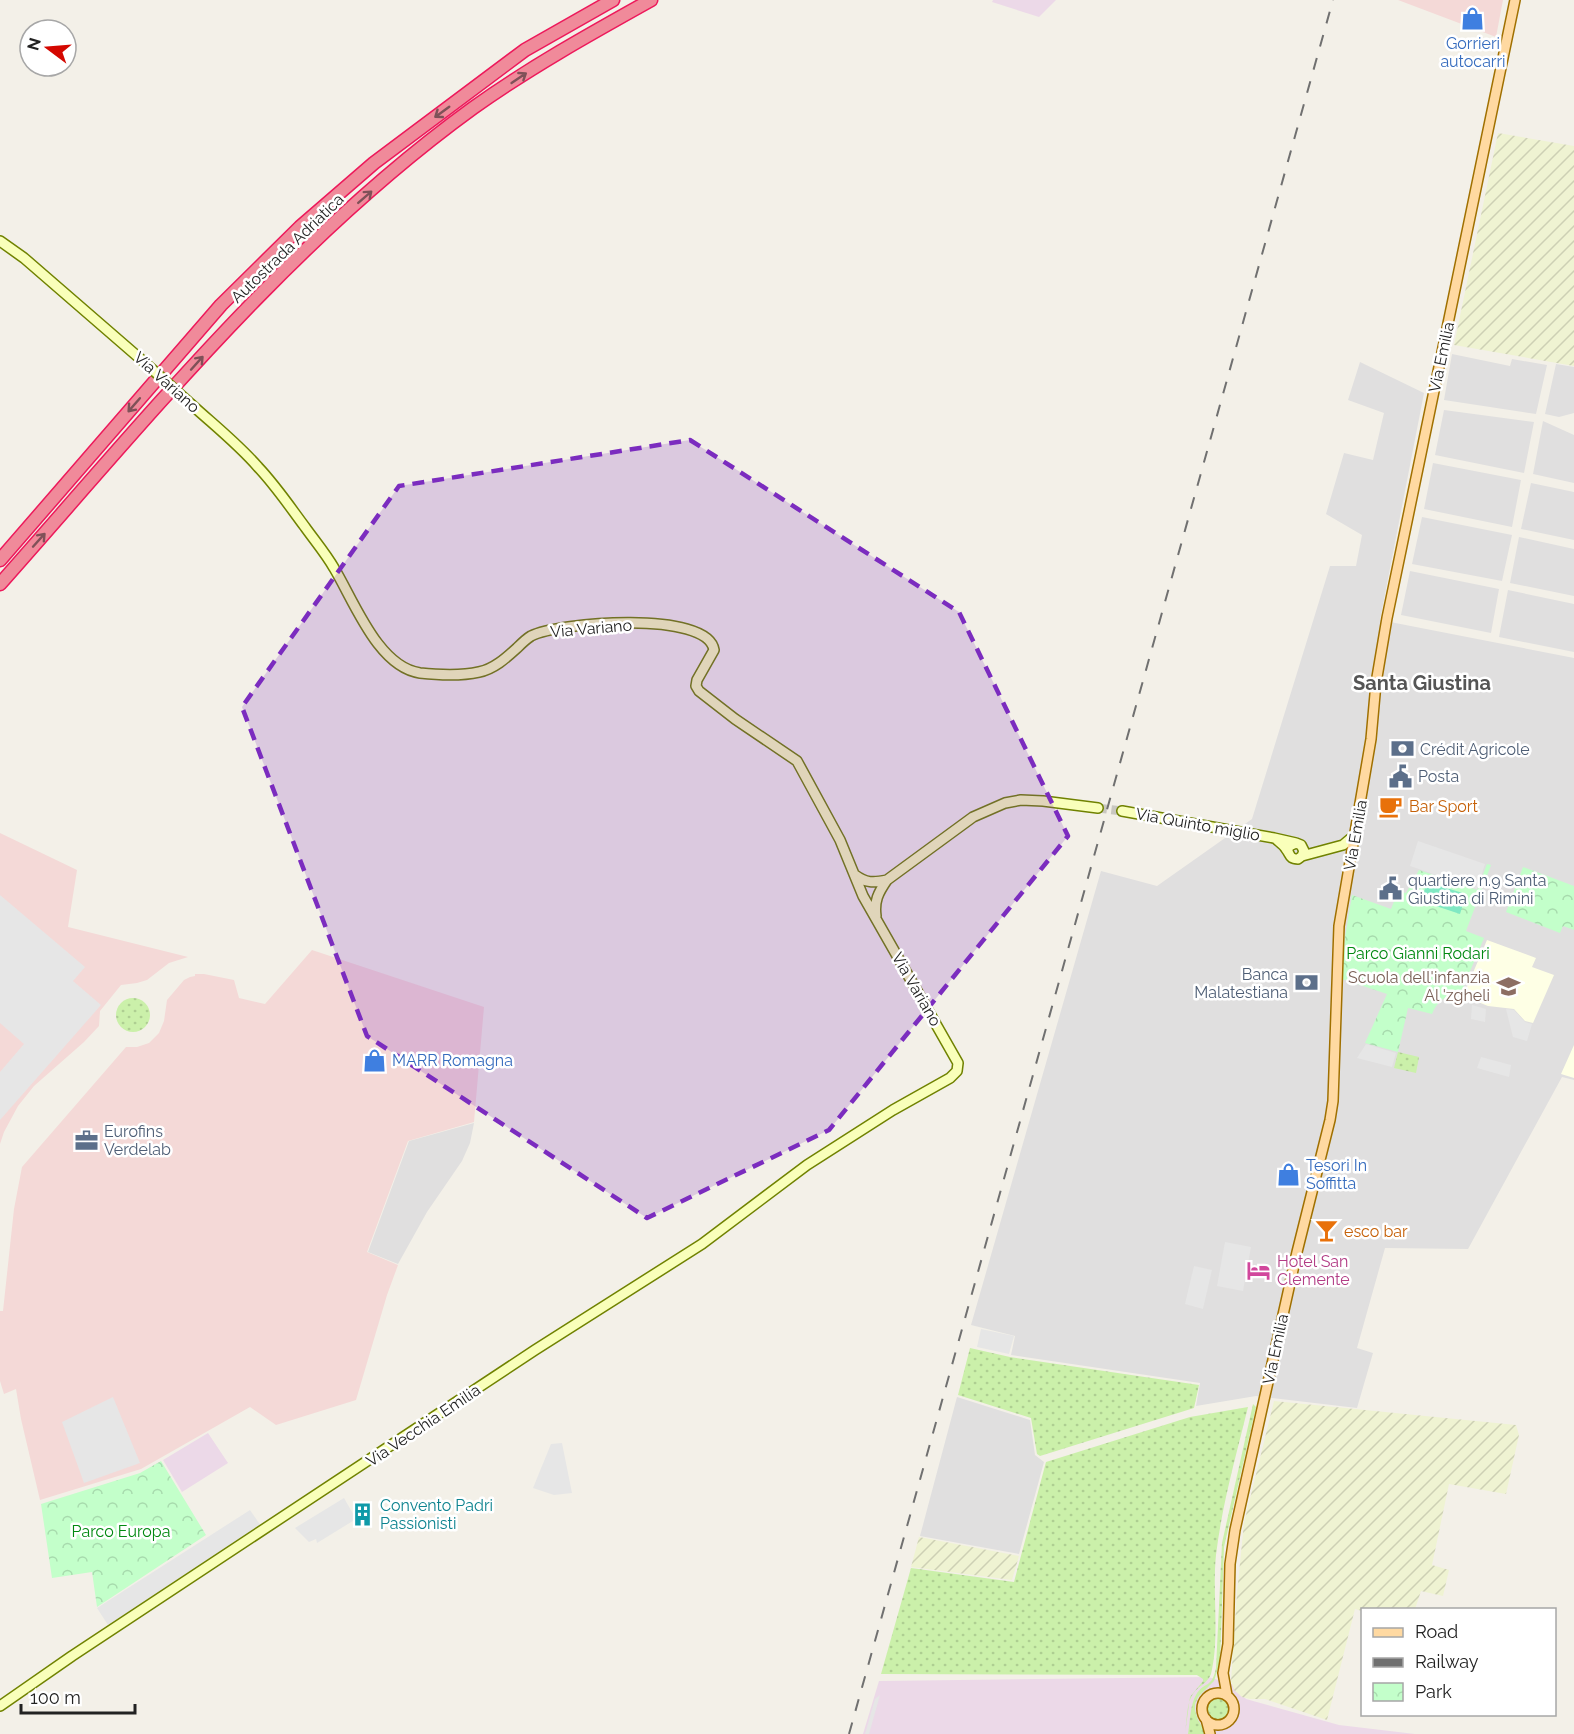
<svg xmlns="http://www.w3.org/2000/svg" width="1574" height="1734" font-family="Raleway,sans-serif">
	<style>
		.residential { fill: #e0dfdf }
		.commercial { fill: #f4d9d7 }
		.industrial { fill: #ecd9e8 }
		.education { fill: #feffe5 }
		.farmland { fill: url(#farmland-furrows) }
		.grass { fill: url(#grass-dots) }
		.park { fill: url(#park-crowns) }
		.pitch { fill: #80e8c3 }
		.parking { fill: #e6e6e6 }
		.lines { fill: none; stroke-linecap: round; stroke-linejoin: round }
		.secondary-tunnel { stroke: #c9c7c0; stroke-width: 9; stroke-dasharray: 9 4.5; stroke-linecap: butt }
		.secondary-casing { stroke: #708200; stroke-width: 12 }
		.primary-casing { stroke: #a07000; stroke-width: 12 }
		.highway-casing { stroke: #ed195b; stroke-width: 15 }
		.secondary { stroke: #f9ffba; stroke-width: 9 }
		.primary { stroke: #ffd9a1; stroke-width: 9 }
		.highway { stroke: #f08a9a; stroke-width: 12 }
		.rail { stroke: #707070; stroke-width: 2; stroke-dasharray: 12 12; stroke-linecap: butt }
		.secondary-bridge-casing { stroke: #708200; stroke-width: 12; stroke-linecap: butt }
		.secondary-bridge { stroke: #f9ffba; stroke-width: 9 }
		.oneway { stroke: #7f5158 }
		.marked { fill: #7b2cbf; fill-opacity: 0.2; stroke: #7b2cbf; stroke-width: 4.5; stroke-dasharray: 12 8; stroke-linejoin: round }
		.labels { text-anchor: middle; stroke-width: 5; stroke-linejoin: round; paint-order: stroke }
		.shop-label { font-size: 16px; fill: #366cbe; stroke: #fff; text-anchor: start }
		.street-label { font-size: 16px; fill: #222; stroke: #fff }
		.service-label { font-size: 16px; fill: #4e5e75; stroke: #fff; text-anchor: start }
		.food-label { font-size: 16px; fill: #c56008; stroke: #fff; text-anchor: start }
		.park-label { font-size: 16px; fill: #028911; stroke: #fff }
		.education-label { font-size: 16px; fill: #785e54; stroke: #fff; text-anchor: end }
		.hotel-label { font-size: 16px; fill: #b23c85; stroke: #fff; text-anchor: start }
		.culture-label { font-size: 16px; fill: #0d838f; stroke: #fff; text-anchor: start }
		.quarter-label { font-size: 20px; font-weight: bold; fill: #555; stroke: #fff }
	</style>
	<defs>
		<pattern id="farmland-furrows" width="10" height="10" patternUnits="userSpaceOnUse" patternTransform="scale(1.5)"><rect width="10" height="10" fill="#eff3d2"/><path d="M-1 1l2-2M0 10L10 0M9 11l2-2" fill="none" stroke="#cdd0b4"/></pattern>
		<pattern id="grass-dots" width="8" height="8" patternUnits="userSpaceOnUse" patternTransform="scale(1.5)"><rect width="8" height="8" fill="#cbf0aa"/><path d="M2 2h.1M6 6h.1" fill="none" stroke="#aece92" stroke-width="1.8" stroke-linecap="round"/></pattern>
		<pattern id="park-crowns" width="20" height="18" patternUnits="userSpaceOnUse" patternTransform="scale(1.5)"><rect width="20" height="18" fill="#c3ffca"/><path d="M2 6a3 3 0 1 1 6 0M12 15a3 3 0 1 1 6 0" fill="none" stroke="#a7daad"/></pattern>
	</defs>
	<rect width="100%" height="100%" fill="#f3f0e8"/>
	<path class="residential" d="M1452,354l58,12 2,-7 35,6 -11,49 -92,-14z
		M1360,362l64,31 -44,227 194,38v422l-12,-3 -94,172 -83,-1 -28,100 16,5 -16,55 -101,-12 -60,10 4,-23 -189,-28 4,-19 -44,-11 130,-454 56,15 95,-67 78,-253h26l6,-31 -36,-21 18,-61 29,7 11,-47 -36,-13z
		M1556,364l18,3v46l-15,4 -14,-3z
		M1444,410l90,12 -10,51 -89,-18z
		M1543,421l31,14v48l-41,-9z
		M1433,463l88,17 -9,47 -88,-18z
		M1531,483l43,9v48l-53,-11z
		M1422,517l90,18 -10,46 -90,-17z
		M1519,537l55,12v47l-64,-13z
		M1410,571l89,18 -8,44 -90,-18z
		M1508,590l66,14v48l-75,-15z
		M474,1123l-4,20 -8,18 -35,51 -29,52 -30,-12 41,-111z
		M957,1397l73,23 5,35 9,7 -25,92 -99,-18z"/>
	<path class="commercial" d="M1398,0h105l-7,37z
		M0,833l77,37 -9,57 120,30 -19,6 -22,17 -10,3 -16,2 -21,26 -1,15 -15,16 -50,44 -16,20 -14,26 -4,12z
		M312,950l172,57 -10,115 -66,19 -41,111 31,13 -11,30 -31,105 -80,25 -26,-18 -109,62 -101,31 -19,-81 -5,-30 -12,5 -4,-13v-70h3l11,-102 8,-42 104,-120h11l12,-4 10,-10 5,-12 3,-21 17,-20 6,-3 5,-1v-2h9l30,6 5,18 26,6z"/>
	<path class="industrial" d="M993,0h63l-17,17 -47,-15z
		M208,1433l20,30 -46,29 -19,-32z
		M1208,1677l24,7 14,15 93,26 76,9h-552l16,-53z"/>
	<path class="education" d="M1487,940l49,18 -4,9 22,8 -21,48 -8,-2 -11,-12 -26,-3 -25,-10z
		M1574,1045v33l-13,-4z"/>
	<path class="farmland" d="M1498,133l76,13v220l-120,-21z
		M1274,1401l242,24 3,10 -13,59 -57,-10 -17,81 17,5 -6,26 -22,-5 -6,18 -53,1v1l-7,-2 -28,111 -62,-21h-15l-8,-2 -8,-7 -3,-9 6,-88 7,-70z
		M919,1537l100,19 -7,24 -101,-13z"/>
	<path class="grass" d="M116 1015a17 17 0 1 1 34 0a17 17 0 1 1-34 0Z
		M1398,1052l21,5 -3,16 -22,-5z
		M970,1348l40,9 189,28 -5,23 -154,48 -3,-2 -6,-36 -73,-23z
		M1253,1404l3,3 -32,140 -4,115 -6,19 -16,16 -3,7v6l3,10 9,14h-19c2,-12 2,-29 8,-39 8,-14 16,-6 20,-27l6,-125z
		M1248,1407c-12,49 -26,98 -32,148 -4,38 4,82 -5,119 -3,9 -13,12 -18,20 -7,10 -6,28 -8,40l5,-37 13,-16v-2l-6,-4 -316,-1 30,-106 103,14 32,-120 144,-45z
		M1206 1710a12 12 0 1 1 24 0a12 12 0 1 1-24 0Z"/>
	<path class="park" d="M1487,864l4,1 -25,66 18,7 -24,57c-14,-1 -23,6 -28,19l-24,-6 -10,44 -33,-9 22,-49 -45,-15 3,-42 7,-42 39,14 7,-18 8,2 13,-23 58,20z
		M1523,867l51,19v44l-11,-4 -3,7 -54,-21z
		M161,1461l45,74 -109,72 -5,-35 -40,6 -11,-74 99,-31z"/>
	<path class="pitch" d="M1427,882l39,12 -6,20 -39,-13z"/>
	<path class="parking" d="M1418,841l67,23 -8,25 -67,-23z
		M0,895l85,72 -12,14 28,24 -101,115v-48l24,-28 -24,-21z
		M1472,1005l14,4 -1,13 -14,-3z
		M1506,1009l8,1 11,12 7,2 -5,17 -14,-4z
		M1366,1044l30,9 -4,14 -35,-9z
		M1481,1057l30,8 -2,12 -32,-9z
		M1225,1242l26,5 -8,44 -26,-5z
		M1194,1266l18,4 -9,39 -18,-5z
		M981,1329l33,7 -5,18 -32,-7z
		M113,1397l27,66 -56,20 -22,-61z
		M562,1443l10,50 -18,2 -21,-7 18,-44z
		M344,1498l12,21 -39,24 -1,-4 -7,3 -14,-14z
		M250,1510l11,16 -153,99 -11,-17z
		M880,1695l-11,39h-4l10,-35z"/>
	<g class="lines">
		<path class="secondary-tunnel" d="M1098,808l24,3"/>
		<defs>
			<path id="secondary" d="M0,241l24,17 120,104
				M1122,811l152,27 22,5
				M1276,839c3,3 8,6 10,10 5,6 3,10 12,10l4,-3 2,-5 -3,-6 -5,-2 -7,3 -1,4
				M1302,856l41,-11 13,-11
				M855,875c11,8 18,8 32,5 -9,13 -13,21 -11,36
				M887,880l86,-63 32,-14 16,-3 22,1 55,7
				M0,1706l72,-50 463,-306 167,-106 105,-79 86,-55 57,-32 7,-7 1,-8 -95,-167 -23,-56 -43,-79 -62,-42 -36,-28 -3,-5 1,-6 17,-30c-6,-40 -156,-28 -183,-14 -5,3 -10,8 -14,12 -11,10 -23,21 -38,24 -18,4 -40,3 -59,1 -42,-6 -66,-72 -86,-105 -8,-14 -19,-27 -29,-41 -15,-20 -29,-41 -47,-60 -20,-23 -44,-42 -66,-62"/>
			<path id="primary" d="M1202 1709a16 16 0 1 1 32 0a16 16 0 1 1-32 0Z
				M1227,1695l-4,-22 5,-29 2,-80 5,-34 62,-278 33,-132 3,-19 6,-175 32,-187 5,-56 11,-65 128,-618
				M1206,1719l4,15"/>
			<path id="highway" d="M0,560l221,-255 79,-78 74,-64 151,-113 88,-50
				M0,584c148,-167 291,-344 473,-476 56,-40 117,-74 178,-108"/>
		</defs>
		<use href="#secondary" class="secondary-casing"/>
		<use href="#primary" class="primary-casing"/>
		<use href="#highway" class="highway-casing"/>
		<use href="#secondary" class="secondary"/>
		<use href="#primary" class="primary"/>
		<use href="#highway" class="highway"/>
		<path class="rail" d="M849,1734l484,-1734"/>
		<defs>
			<path id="secondary-bridge" d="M144,362l48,43"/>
		</defs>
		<use href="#secondary-bridge" class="secondary-bridge-casing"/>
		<use href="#secondary-bridge" class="secondary-bridge"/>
	</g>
	<defs><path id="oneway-shaft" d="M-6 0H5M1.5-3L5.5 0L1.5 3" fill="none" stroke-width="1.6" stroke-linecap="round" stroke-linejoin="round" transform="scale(1.5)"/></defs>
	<g class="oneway">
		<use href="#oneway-shaft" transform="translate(519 78) rotate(-34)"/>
		<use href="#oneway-shaft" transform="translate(442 112) rotate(144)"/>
		<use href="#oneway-shaft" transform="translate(365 197) rotate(-41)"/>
		<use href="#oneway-shaft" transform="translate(197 363) rotate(-48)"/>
		<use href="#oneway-shaft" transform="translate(134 405) rotate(131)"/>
		<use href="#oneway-shaft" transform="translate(39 540) rotate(-48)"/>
	</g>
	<path class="marked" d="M690,440l269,172 109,224 -239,294 -182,88 -280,-182 -125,-329 157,-221z"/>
	<defs>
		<symbol id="shop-bare" viewBox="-9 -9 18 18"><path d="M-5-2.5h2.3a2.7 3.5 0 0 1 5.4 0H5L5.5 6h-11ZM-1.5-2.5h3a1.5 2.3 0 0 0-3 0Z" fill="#3f7fe0" stroke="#fff" stroke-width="2.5" paint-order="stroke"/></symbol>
		<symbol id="bank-bare" viewBox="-9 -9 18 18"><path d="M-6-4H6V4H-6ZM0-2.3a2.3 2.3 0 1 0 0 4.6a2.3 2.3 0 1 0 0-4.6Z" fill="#5c6f8a" stroke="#fff" stroke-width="2.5" paint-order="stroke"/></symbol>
		<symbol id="civic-bare" viewBox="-9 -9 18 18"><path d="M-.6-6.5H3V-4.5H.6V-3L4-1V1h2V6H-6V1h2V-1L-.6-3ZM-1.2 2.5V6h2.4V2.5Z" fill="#5c6f8a" stroke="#fff" stroke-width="2.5" paint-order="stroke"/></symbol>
		<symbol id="cafe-bare" viewBox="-9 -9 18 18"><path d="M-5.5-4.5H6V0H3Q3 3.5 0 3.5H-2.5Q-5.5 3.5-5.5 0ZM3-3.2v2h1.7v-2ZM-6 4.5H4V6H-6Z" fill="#e8710a" stroke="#fff" stroke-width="2.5" paint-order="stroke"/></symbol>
		<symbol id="school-bare" viewBox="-9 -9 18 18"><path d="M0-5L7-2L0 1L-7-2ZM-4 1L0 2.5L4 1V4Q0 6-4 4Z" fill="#8d6e63" stroke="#fff" stroke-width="2.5" paint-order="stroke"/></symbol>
		<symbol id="office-bare" viewBox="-9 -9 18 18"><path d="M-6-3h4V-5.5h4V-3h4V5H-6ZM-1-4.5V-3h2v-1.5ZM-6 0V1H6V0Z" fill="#5c6f8a" stroke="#fff" stroke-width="2.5" paint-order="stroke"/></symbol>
		<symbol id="bar-bare" viewBox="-9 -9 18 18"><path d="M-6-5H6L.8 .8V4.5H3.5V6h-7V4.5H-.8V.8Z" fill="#e8710a" stroke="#fff" stroke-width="2.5" paint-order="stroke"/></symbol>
		<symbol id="hotel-bare" viewBox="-9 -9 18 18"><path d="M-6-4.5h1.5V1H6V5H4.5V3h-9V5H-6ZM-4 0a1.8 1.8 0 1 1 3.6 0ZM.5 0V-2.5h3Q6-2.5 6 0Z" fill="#d1479c" stroke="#fff" stroke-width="2.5" paint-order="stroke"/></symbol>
		<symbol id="building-bare" viewBox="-9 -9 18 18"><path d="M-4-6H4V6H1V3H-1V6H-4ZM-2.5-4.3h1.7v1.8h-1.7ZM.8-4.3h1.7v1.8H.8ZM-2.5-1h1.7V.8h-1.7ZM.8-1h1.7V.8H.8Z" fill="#0f9aa8" stroke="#fff" stroke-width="2.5" paint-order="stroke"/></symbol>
	</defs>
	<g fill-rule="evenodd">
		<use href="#shop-bare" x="1456" y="2" width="33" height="33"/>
		<use href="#bank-bare" x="1386" y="732" width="33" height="33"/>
		<use href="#civic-bare" x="1384" y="760" width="33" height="33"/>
		<use href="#cafe-bare" x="1374" y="790" width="33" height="33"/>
		<use href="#civic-bare" x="1374" y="872" width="33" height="33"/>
		<use href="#bank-bare" x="1290" y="966" width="33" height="33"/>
		<use href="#school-bare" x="1492" y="970" width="33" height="33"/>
		<use href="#shop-bare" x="358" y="1044" width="33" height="33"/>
		<use href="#office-bare" x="70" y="1124" width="33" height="33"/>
		<use href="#shop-bare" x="1272" y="1158" width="33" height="33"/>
		<use href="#bar-bare" x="1310" y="1214" width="33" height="33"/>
		<use href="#hotel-bare" x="1242" y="1254" width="33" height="33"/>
		<use href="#building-bare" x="346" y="1498" width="33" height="33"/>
	</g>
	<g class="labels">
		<g class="shop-label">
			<text x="1473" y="49" text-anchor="middle">Gorrieri<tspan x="1473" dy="18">autocarri</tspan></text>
			<text x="392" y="1066">MARR Romagna</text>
			<text x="1306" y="1171">Tesori In<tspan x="1306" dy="18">Soffitta</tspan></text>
		</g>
		<g class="street-label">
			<text transform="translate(287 248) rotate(-44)" y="6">Autostrada Adriatica</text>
			<text transform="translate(1441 357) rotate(-78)" y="6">Via Emilia</text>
			<text transform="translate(167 382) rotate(42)" y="6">Via Variano</text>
			<text transform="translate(591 628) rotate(-5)" y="6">Via Variano</text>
			<text transform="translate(1198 824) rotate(10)" y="6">Via Quinto miglio</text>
			<text transform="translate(1355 835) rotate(-80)" y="6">Via Emilia</text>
			<text transform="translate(917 989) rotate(60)" y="6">Via Variano</text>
			<text transform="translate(1275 1349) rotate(-78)" y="6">Via Emilia</text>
			<text transform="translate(423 1425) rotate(-34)" y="6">Via Vecchia Emilia</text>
		</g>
		<g class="service-label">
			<text x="1420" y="755">Crédit Agricole</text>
			<text x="1418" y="782">Posta</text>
			<text x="1408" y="886">quartiere n.9 Santa<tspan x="1408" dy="18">Giustina di Rimini</tspan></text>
			<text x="1288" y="980" text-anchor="end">Banca<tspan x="1288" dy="18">Malatestiana</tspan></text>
			<text x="104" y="1137">Eurofins<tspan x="104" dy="18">Verdelab</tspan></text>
		</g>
		<g class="food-label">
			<text x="1409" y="812">Bar Sport</text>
			<text x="1344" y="1237">esco bar</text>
		</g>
		<g class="park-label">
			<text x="1418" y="959">Parco Gianni Rodari</text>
			<text x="121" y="1537">Parco Europa</text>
		</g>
		<g class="education-label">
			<text x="1490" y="983">Scuola dell'infanzia<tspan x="1490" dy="18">Al 'zgheli</tspan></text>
		</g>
		<g class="hotel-label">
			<text x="1277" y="1267">Hotel San<tspan x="1277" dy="18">Clemente</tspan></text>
		</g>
		<g class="culture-label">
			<text x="380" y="1511">Convento Padri<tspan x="380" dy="18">Passionisti</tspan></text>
		</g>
		<g class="quarter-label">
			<text x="1422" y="690">Santa Giustina</text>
		</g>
	</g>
	<rect x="1361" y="1608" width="195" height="108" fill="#ffffff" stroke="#a7a7a7" stroke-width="1.5"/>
	<rect x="1373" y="1628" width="30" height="9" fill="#ffd9a1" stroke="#a7a7a7" stroke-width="1.5"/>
	<text x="1415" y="1638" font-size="18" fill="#222222">Road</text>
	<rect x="1373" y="1658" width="30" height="9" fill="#707070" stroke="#a7a7a7" stroke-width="1.5"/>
	<text x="1415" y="1668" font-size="18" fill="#222222">Railway</text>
	<rect x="1373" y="1683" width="30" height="18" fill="url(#park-crowns)" stroke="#a7a7a7" stroke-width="1.5"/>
	<text x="1415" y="1698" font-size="18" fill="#222222">Park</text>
	<g transform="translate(48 48) rotate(286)"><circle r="28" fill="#ffffff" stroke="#a7a7a7" stroke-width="1.5"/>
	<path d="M0-4.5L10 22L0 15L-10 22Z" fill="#d40700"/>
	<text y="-9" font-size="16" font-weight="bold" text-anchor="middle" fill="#222222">N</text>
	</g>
	<path d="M21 1704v9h114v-9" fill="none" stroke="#222222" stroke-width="3"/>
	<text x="30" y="1704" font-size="18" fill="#222222" stroke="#ffffff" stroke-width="4.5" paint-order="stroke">100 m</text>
</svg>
